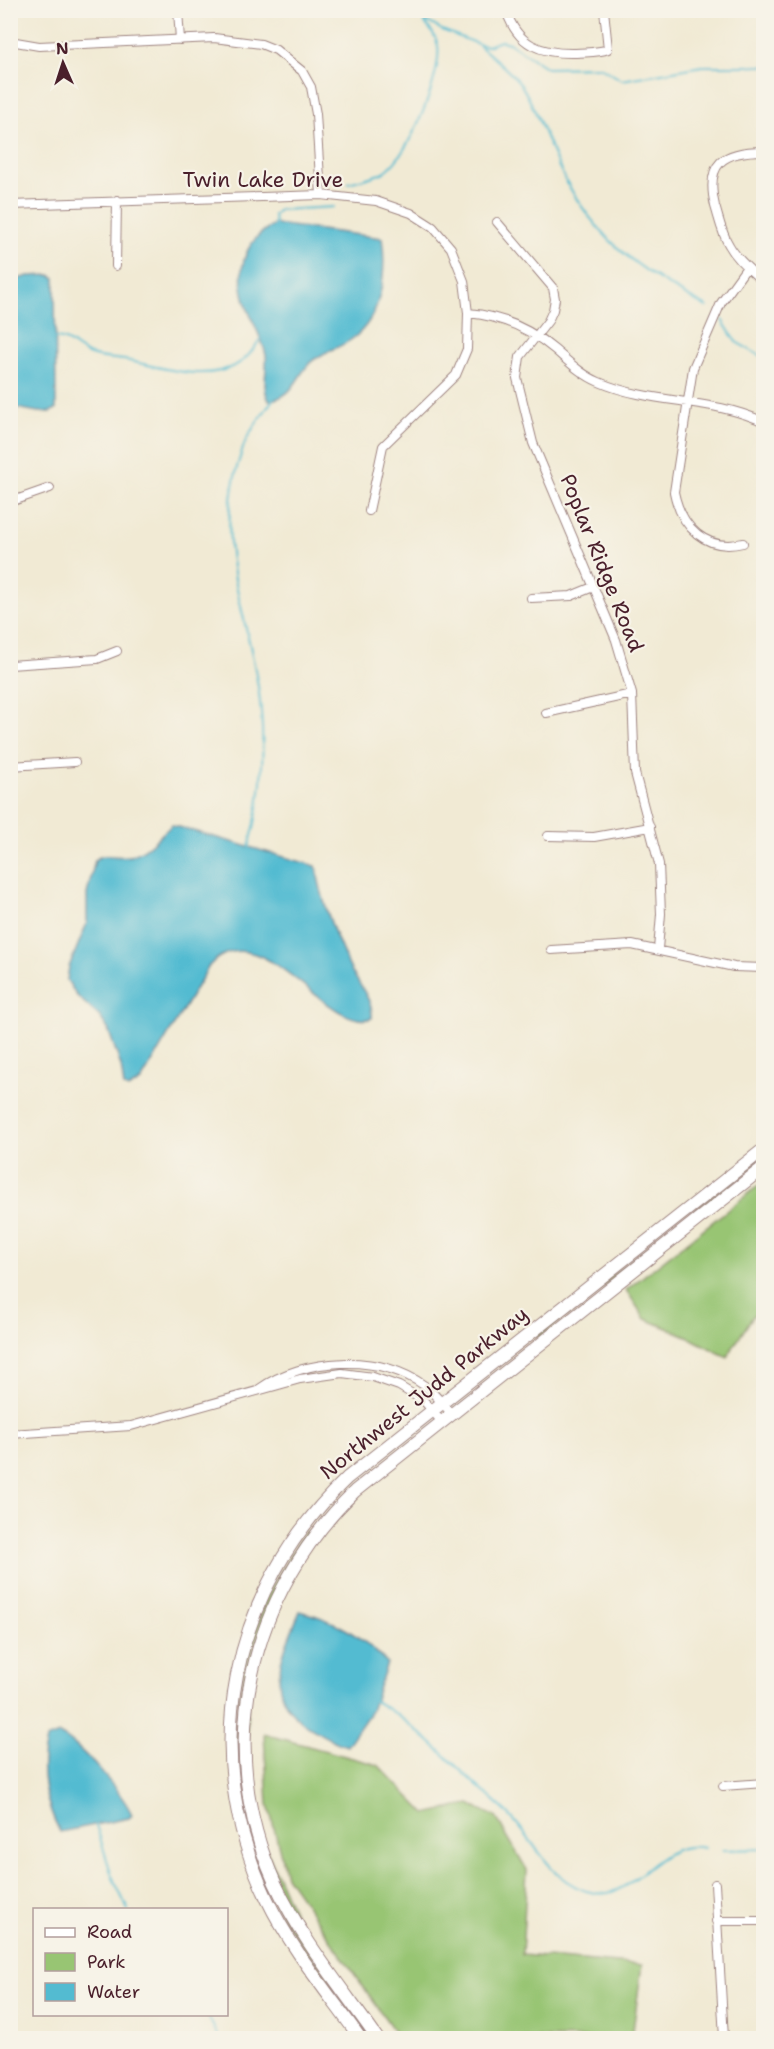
<svg xmlns="http://www.w3.org/2000/svg" width="774" height="2049" font-family="'Shantell Sans',sans-serif">
	<style>
		.green { fill: #98c573; stroke: #71724f; stroke-width: 1.5 }
		.water { fill: #53bbd1; stroke: #4e6d7e; stroke-width: 1.5 }
		.lines { fill: none; stroke-linecap: round; stroke-linejoin: round }
		.stream { stroke: #53bbd1; stroke-width: 2 }
		.minor-casing { stroke: #9e8480; stroke-width: 10 }
		.trunk-casing { stroke: #9e8480; stroke-width: 14 }
		.minor { stroke: #fff; stroke-width: 8 }
		.trunk { stroke: #fff; stroke-width: 12 }
		.labels { text-anchor: middle; stroke-width: 4.5; stroke-linejoin: round; paint-order: stroke }
		.street-label { font-size: 21px; fill: #4a1f2b; stroke: #f7f3e8 }
	</style>
	<rect width="100%" height="100%" fill="#f7f3e8"/>
	<filter id="ink" filterUnits="userSpaceOnUse"><feTurbulence type="fractalNoise" baseFrequency=".0167" numOctaves="2"/><feDisplacementMap in="SourceGraphic" scale="12" xChannelSelector="R" yChannelSelector="G"/><feConvolveMatrix kernelMatrix="1 2 1 2 8 2 1 2 1" color-interpolation-filters="sRGB"/></filter>
	<filter id="wash" filterUnits="userSpaceOnUse"><feTurbulence type="fractalNoise" baseFrequency=".008" numOctaves="4" result="noise"/><feDisplacementMap in="SourceGraphic" scale="24" xChannelSelector="R" yChannelSelector="G"/><feGaussianBlur stdDeviation="1.35" result="paint"/><feColorMatrix in="noise" values="0 0 0 0 0 0 0 0 0 0 0 0 0 0 0 0 0 1.4 0 .05"/><feComposite in="paint" operator="in"/></filter>
	<g filter="url(#wash)">
		<rect width="100%" height="100%" fill="#f1ead4"/>
		<path class="green" d="M763,1155v6l-225,177 -2,-2z
			M763,1182v124l-10,10 -26,41 -45,-23 -37,-15 -19,-29z
			M305,1531l3,2 -37,67 -23,68 -2,135 62,143 64,92h-7l-81,-118 -26,-54 -20,-72 -4,-47 9,-82 24,-70z
			M264,1734l114,31 48,49 44,-10 26,13 31,53 -5,85 120,10 -10,73h-233l-113,-162 -18,-72z"/>
		<path class="water" d="M275,224l107,14c5,34 0,80 -30,101 -12,9 -30,13 -41,23 -15,14 -17,36 -42,38 -8,-13 -1,-30 -3,-45 -4,-17 -13,-32 -19,-48 -12,-33 -5,-66 28,-83z
			M28,276l22,-1 5,3 1,131 -6,3h-12l-27,-5v-126z
			M172,825l144,41c6,35 18,69 34,102 8,16 23,31 22,50 -44,17 -112,-109 -163,-52l-68,115 -13,8 -4,-2 -3,-21 -13,-37 -8,-12 -23,-21 -10,-16 2,-13 18,-44v-29l8,-34c9,-9 25,0 38,-5 15,-5 27,-20 39,-30z
			M300,1611c36,9 62,25 87,52l-16,48 -24,35c-14,-4 -25,-11 -38,-19 -49,-32 -27,-72 -9,-116z
			M59,1734c20,9 65,61 73,81l-3,3 -69,14c-15,-30 -22,-59 -14,-93z"/>
		<g class="lines">
			<path class="stream" d="M407,10l35,20 36,14 9,2 14,-5 8,2 38,25 53,-1 22,13 80,-14h62
				M480,46c14,13 33,26 43,42 19,32 28,68 47,100 35,60 78,87 137,119
				M348,183c11,-3 26,-6 36,-11 25,-15 58,-97 54,-126 -2,-10 -7,-16 -14,-24
				M275,225l-1,-10 5,-5 55,-3
				M722,320l14,22 28,16
				M55,338c14,0 21,11 33,16 11,5 23,4 36,6 34,6 79,23 112,5 12,-6 18,-17 25,-27
				M249,847c16,-54 17,-118 7,-173 -16,-84 -44,-142 -12,-229 6,-16 20,-31 29,-46
				M373,1700c38,21 67,51 99,81 12,12 26,22 37,34 28,28 43,71 86,78 40,7 62,-56 109,-45
				M96,1825l16,51 16,34
				M723,1850l41,-1
				M207,2014l12,24"/>
		</g>
	</g>
	<g filter="url(#ink)">
		<g class="lines">
			<defs>
				<path id="minor" d="M178,10l2,30
					M506,10c11,36 36,44 70,43 11,-1 22,0 32,-4l-4,-39
					M10,41l29,5 175,-8 47,6 15,6 26,21 9,16 5,27 5,81
					M764,151c-41,0 -59,12 -49,55 4,13 7,28 14,39 8,15 23,26 35,38
					M10,205l311,-10 55,6 35,12 22,14 18,21 13,33 4,32 -1,36 -11,26 -73,71 -14,65
					M497,222l56,66 2,11 -2,11 -5,11 -28,36 -3,21 16,65 83,197 16,54 3,79 24,91 2,50 -3,35
					M116,266l1,-66
					M468,313c34,3 61,15 87,37 14,12 27,25 44,32 53,23 111,15 165,40
					M10,502l40,-14
					M743,543c-37,9 -62,-16 -69,-51l19,-124 28,-65 26,-36
					M531,598l40,-2 22,-9
					M10,665l87,-6 20,-8
					M546,713l86,-19
					M10,766l65,-4
					M548,836l46,1 56,-10
					M551,950l81,-5 102,22 30,1
					M259,1389c46,-32 120,-36 166,-3 10,8 18,18 26,27
					M10,1434l121,-8 169,-47 42,-6 31,4 26,9 25,15 17,20
					M723,1786l41,-3
					M715,1884l9,154
					M716,1921h48"/>
				<path id="trunk" d="M360,2038c-32,-45 -69,-89 -93,-139 -70,-147 -37,-309 80,-421l417,-329
					M377,2038c-35,-50 -76,-99 -102,-155 -62,-137 -26,-289 80,-392l409,-324"/>
			</defs>
			<use href="#minor" class="minor-casing"/>
			<use href="#trunk" class="trunk-casing"/>
			<use href="#minor" class="minor"/>
			<use href="#trunk" class="trunk"/>
		</g>
	</g>
	<g class="labels">
		<g class="street-label">
			<text x="263" y="187">Twin Lake Drive</text>
			<text transform="translate(602 563) rotate(68)" y="7">Poplar Ridge Road</text>
			<text transform="translate(424 1393) rotate(-39)" y="7">Northwest Judd Parkway</text>
		</g>
	</g>
	<rect width="774" height="2049" fill="none" stroke="#f7f3e8" stroke-width="36"/>
	<rect x="33" y="1908" width="195" height="108" fill="#f7f3e8" stroke="#b29e9c" stroke-width="1.5"/>
	<rect x="45" y="1928" width="30" height="9" fill="#ffffff" stroke="#b29e9c" stroke-width="1.5"/>
	<text x="87" y="1938" font-size="18" fill="#4a1f2b">Road</text>
	<rect x="45" y="1953" width="30" height="18" fill="#98c573" stroke="#b29e9c" stroke-width="1.5"/>
	<text x="87" y="1968" font-size="18" fill="#4a1f2b">Park</text>
	<rect x="45" y="1983" width="30" height="18" fill="#53bbd1" stroke="#b29e9c" stroke-width="1.5"/>
	<text x="87" y="1998" font-size="18" fill="#4a1f2b">Water</text>
	<g transform="translate(63 63) rotate(357)" stroke="#f7f3e8" stroke-width="4.5" paint-order="stroke">
	<path d="M0-4.5L10 22L0 15L-10 22Z" fill="#4a1f2b"/>
	<text y="-9" font-size="16" font-weight="bold" text-anchor="middle" fill="#4a1f2b">N</text>
	</g>
</svg>
